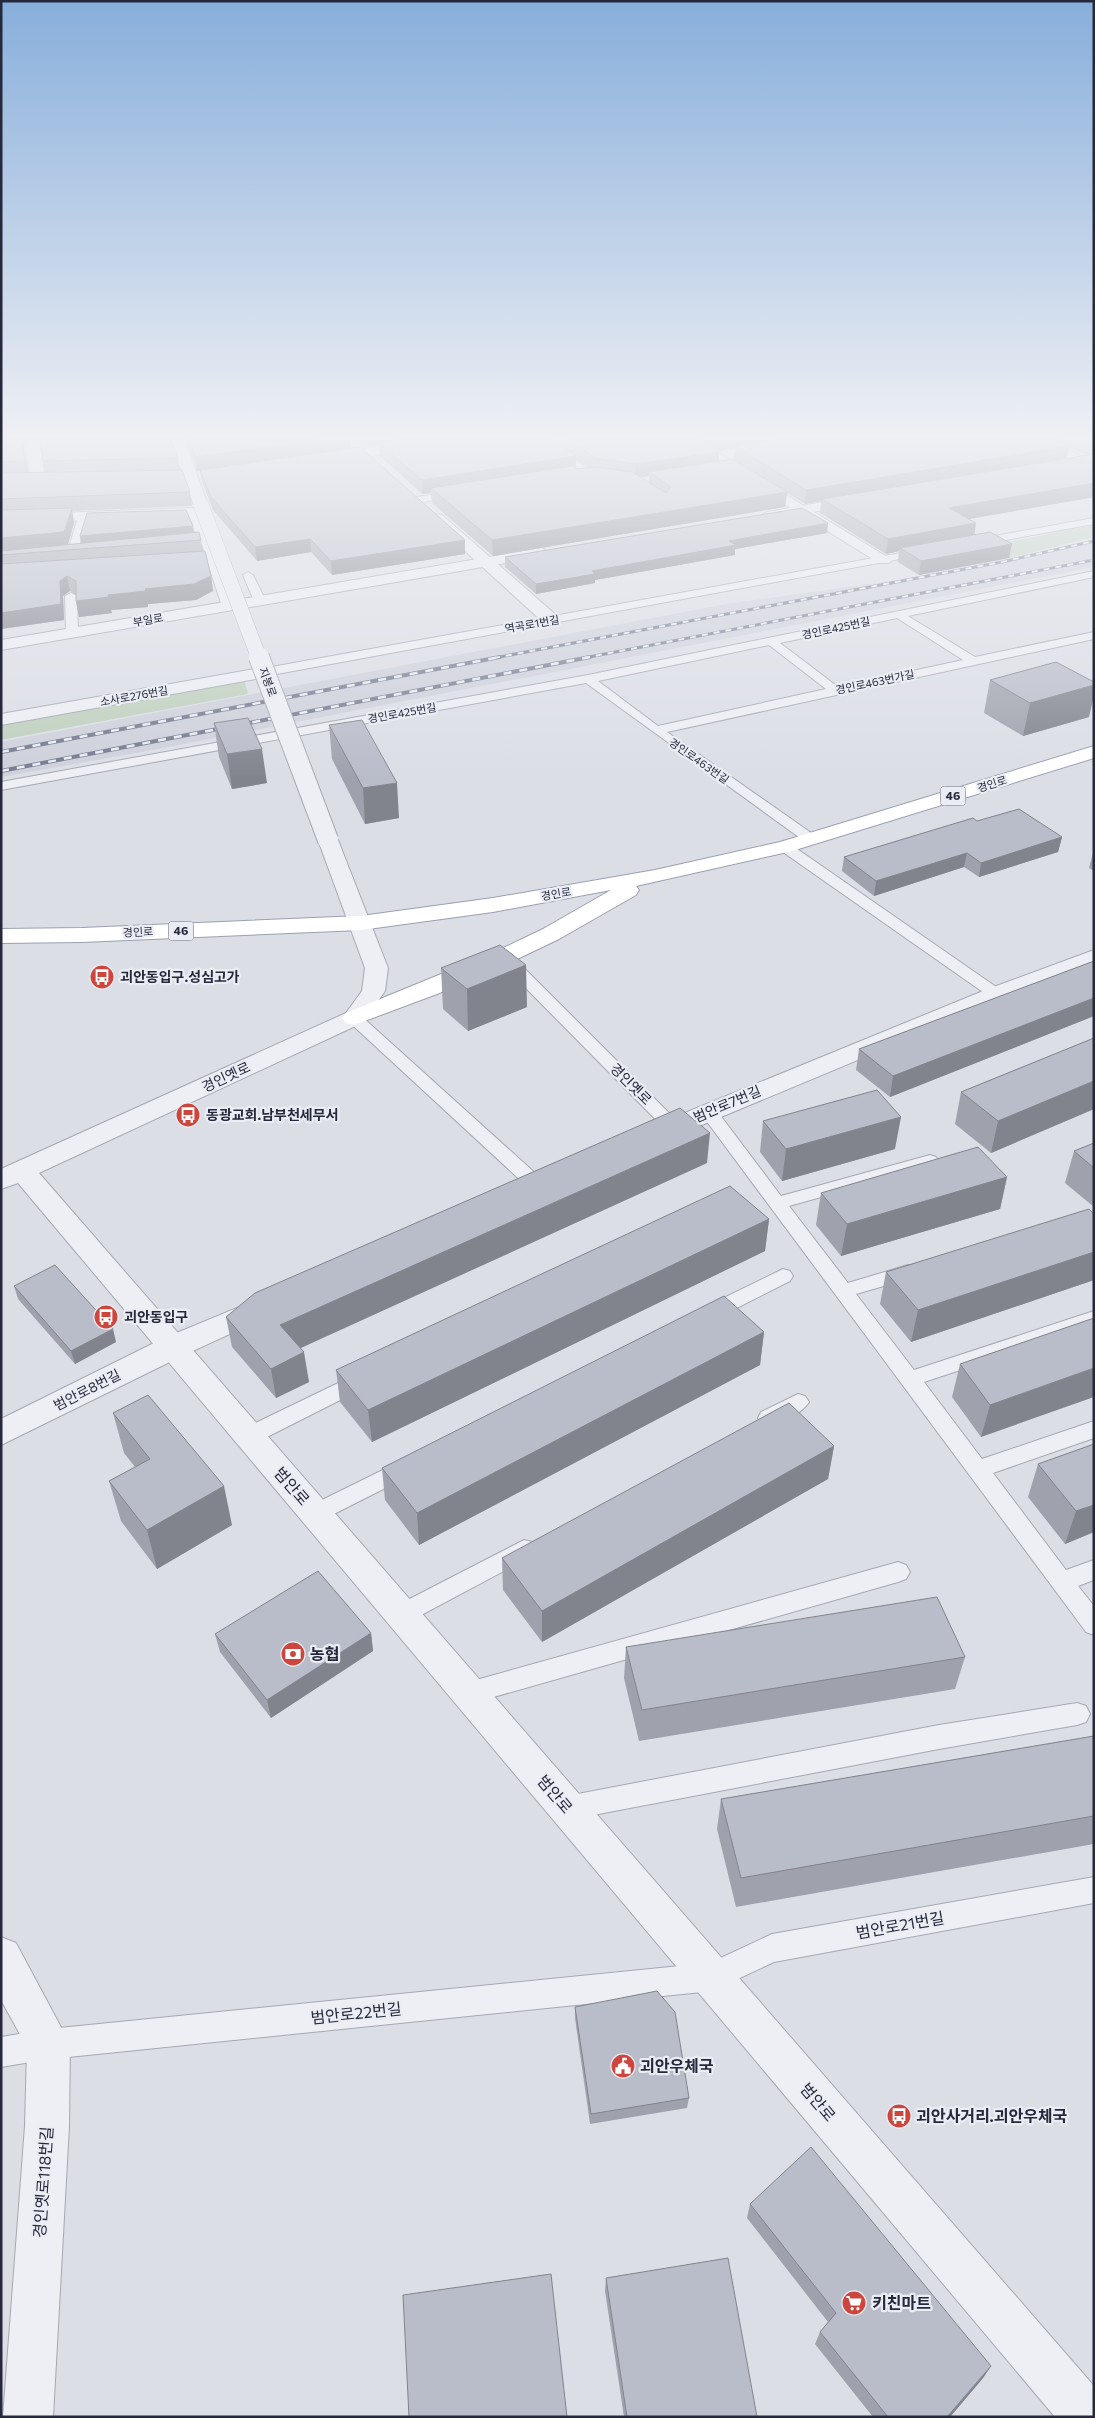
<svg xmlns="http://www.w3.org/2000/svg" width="1095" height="2418" font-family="Commissioner,'Noto Sans KR',sans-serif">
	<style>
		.built { fill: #ced0db }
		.green { fill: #bed0bd }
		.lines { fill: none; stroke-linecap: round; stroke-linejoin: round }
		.service-casing { stroke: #a5a8b3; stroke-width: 2 }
		.minor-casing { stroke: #a5a8b3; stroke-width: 2 }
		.tertiary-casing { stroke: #a5a8b3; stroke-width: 2 }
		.primary-casing { stroke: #9b9fb2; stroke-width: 2 }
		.service { fill: #eeeff4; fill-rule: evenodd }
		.minor { fill: #eeeff4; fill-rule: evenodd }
		.tertiary { fill: #eeeff4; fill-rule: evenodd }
		.primary { fill: #fff; fill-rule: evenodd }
		.rail-far1-casing { stroke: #757a8f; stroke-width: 3 }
		.rail-casing { stroke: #757a8f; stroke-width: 4 }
		.rail-far1 { stroke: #ebedf4; stroke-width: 2; stroke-dasharray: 6; stroke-linecap: butt }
		.rail { stroke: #ebedf4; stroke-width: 2.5; stroke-dasharray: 8; stroke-linecap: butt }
		.tertiary-bridge-far1-casing { stroke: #a5a8b3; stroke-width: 16; stroke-linecap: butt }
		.tertiary-bridge-casing { stroke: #a5a8b3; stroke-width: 22; stroke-linecap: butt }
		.tertiary-bridge-far1 { stroke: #eeeff4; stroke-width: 15 }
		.tertiary-bridge { stroke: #eeeff4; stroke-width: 20 }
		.wall { fill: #9fa2ad; fill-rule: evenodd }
		.shaded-wall { fill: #82848d }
		.building { fill: #b9bcc9; stroke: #82848d }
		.labels { text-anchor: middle; stroke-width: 4.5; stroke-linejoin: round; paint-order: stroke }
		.far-street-label { font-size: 11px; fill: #26293c; stroke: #ebedf4 }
		.shield { fill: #ebedf4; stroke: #616473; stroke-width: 1 }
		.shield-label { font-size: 12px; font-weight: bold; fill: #26293c }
		.poi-label { font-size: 14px; font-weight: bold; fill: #26293c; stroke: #ebedf4; text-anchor: start }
		.street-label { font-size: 14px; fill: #26293c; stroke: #ebedf4 }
		.near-street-label { font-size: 16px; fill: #26293c; stroke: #ebedf4 }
		.near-poi-label { font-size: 16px; font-weight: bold; fill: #26293c; stroke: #ebedf4; text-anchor: start }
	</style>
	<rect width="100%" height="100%" fill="#dcdee6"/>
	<path class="built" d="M1094,539v28l-936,182 -157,28v-35l725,-138 185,-26 127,-25z"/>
	<path class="green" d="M1094,525v12l-85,21 -21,-12z
		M243,676l5,18 -247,46v-20z"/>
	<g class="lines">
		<defs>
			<path id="service" d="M537,440h10l47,33 -8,2z
				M457,491l5,3 -2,2 -43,7 -5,-3 5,-3z
				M83,514l5,3 -11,37 -5,3 -4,-1 -1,-2 11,-37z
				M1094,518v6l-117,21 -5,-3 5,-3z
				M206,538c9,3 23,55 28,68l-2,2 -4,1 -6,-3 -14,-42 -26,1 -5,-3 5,-3 24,-2 -5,-16z
				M923,549l4,1v4l-661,122 -6,-4 6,-4z
				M1094,571v6l-186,39 67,41 119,-25v7l-427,93 150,105 2,3 -7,4 -5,-1 -221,-160 -585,107v-8l587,-107zM897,618l66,42 -125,27 -58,-44zM769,645l57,44 -168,37 -60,-45z
				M248,572l5,3 13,26 -2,2 -4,1 -6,-3 -11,-26z
				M71,593l6,3 1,37 -6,3 -6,-3 -1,-37z
				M785,843l5,1 212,147 2,3 -2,3h-12l-210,-147 -2,-3z
				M508,956l6,2 165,165 3,4 -3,4h-12l-165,-167 -2,-3z
				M354,1013l6,2 185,167 2,4 -2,4 -7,2 -7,-2 -183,-169 -2,-3 2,-3z
				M708,1106l6,1 67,89 149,-41 6,2 3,4 -3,4 -147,41 59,77 60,-18 7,2 3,5 -3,5 -59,17 58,76 180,-59v15l-170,56 58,77 112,-38v17l-101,35 73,97 28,-10v20l-16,6 16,20v29l-8,-3 -384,-517 -3,-4 3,-4z
				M783,1269l7,2 3,5 -3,5 -75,38 -7,2 -7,-2 -3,-5 3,-5z
				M361,1372l7,2 3,6 -3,6 -111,56 -8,2 -8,-2 -3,-6 3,-6z
				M798,1394l7,2 4,6c-7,12 -35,26 -48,22l-3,-6 3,-6z
				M405,1459l8,3 3,6 -3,6 -89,45 -8,3 -8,-3 -3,-6 3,-6z
				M524,1540l8,2 4,7 -4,7 -122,65 -8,3 -8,-3 -4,-7 4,-7z
				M898,1562l8,3 4,7 -4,7 -8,3 -429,122 -9,-3 -3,-8 3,-8 9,-3z
				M1077,1703l9,3 4,8 -4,8 -9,3 -138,24 -372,71 -9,-3 -4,-9 4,-9 9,-3 372,-71z
				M1094,1877v26l-320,59 -62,29 -663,68 -48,8v-30l48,-8 661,-66 62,-29z"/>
			<path id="minor" d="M25,440h14l6,41 -2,3 -5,1 -7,-4z
				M426,440h35l-7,4 -124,18 -7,-4 7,-4z
				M681,440h16l195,120 -3,3h-10z
				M195,508l7,4 12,29 -3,3 -53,4 -3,-3 3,-3 39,-5 -8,-20 -188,6v-8z
				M437,514l5,1 115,101 2,4 -2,4h-12l-113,-103 -2,-3z
				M266,667l6,1 3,4 -3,4 -271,49v-11z
				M1094,950v15l-90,34 -338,141 -9,2 -9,-2 -4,-6 4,-6 340,-139z
				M261,1298l10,3 5,7 -5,7 -87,40 -183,90v-26l161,-80z
				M1,1937l15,6 54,101 -1,82 -16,291h-50l22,-291 2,-79 -26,-47z"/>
			<path id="tertiary" d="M170,440h14l24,65 -2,3h-10l-2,-3z
				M1032,440h18l43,22 -2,3h-10z
				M858,496l5,1 2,3 -2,3 -96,17 -7,-4 7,-4z
				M542,548l8,5 -3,3 -546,94v-10z
				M328,834l7,2 3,4 50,128 -3,23 -23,32 -323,150 1055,1213v31h-39l-1037,-1234 -17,6v-20l345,-156 16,-22 3,-23 -47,-128 3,-4z"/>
			<path id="primary" d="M1094,746v12l-302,93 -156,35 3,4 -3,5 -77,44 -48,23 -74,32 -83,31 -8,-2 -4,-5 4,-5 149,-61 48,-23 68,-39 -118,22 -132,18 -279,12 -81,1v-14l81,-1 279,-12 132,-18 162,-28 125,-28z"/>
		</defs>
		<use href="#service" class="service-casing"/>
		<use href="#minor" class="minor-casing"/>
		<use href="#tertiary" class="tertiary-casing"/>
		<use href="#primary" class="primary-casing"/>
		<use href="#service" class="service"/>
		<use href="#minor" class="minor"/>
		<use href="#tertiary" class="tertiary"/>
		<use href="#primary" class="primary"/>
		<defs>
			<path id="rail-far1" d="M494,658l508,-96 92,-21
				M584,658l510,-98"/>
			<path id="rail" d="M1,752l499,-95
				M1,771l589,-114"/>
		</defs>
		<use href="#rail-far1" class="rail-far1-casing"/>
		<use href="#rail" class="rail-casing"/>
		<use href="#rail-far1" class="rail-far1"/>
		<use href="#rail" class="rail"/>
		<defs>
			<path id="tertiary-bridge-far1" d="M201,505l58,153"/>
			<path id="tertiary-bridge" d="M259,657l69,183"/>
		</defs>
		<use href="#tertiary-bridge-far1" class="tertiary-bridge-far1-casing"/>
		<use href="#tertiary-bridge" class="tertiary-bridge-casing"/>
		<use href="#tertiary-bridge-far1" class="tertiary-bridge-far1"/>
		<use href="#tertiary-bridge" class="tertiary-bridge"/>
	</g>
	<path class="wall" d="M1,440h22l5,33 17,-1 -2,-11 135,-3 2,12 10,22 2,14 -120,5 2,12 -6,22 126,-12 7,7 2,11 8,25 2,15 -17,9 -48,4v3l-37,3 1,3 -33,4 -3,-16v-6l-6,-4 -7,5 1,24 -63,9z
		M186,440h166l-2,2v6l115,92v14l-133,21 -21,-23 -54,9 -44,-51 -11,-28 -2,-11h-3z
		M362,440h338l19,12v9l15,-1 1,-12 -17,3 -17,-11h393v57l-126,22 8,4 -2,11 35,24 -90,17 -21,-13 1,-11 -13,3 -66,-41 1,-12 -16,3 -18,-11 -2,14 -292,49 -61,-53 -1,-10 -9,1 -42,-38 -1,-11 -10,1zM1069,447l17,8 -19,3zM576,459l11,8 2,1 -12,1 -1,-1zM649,476v7l-9,-6z
		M828,523l-1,10 -92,16v6l-140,25v3l-59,11 -31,-27v-10z
		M990,680l99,37 -66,19 -39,-23z
		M214,723l53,60 -35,6 -13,-32z
		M329,725l70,93 -34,6 -33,-65z
		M977,821l85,16 -4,15 -79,25 -15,-10 -90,29 -32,-25 2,-14z
		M1094,849v22l-5,-3z
		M1094,961v55l-204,81 -34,-27 3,-21z
		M441,968l86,39 -59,24 -25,-22z
		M1094,1038v71l-103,44 -36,-29 6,-32z
		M763,1121l132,28 -113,32 -22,-29z
		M1094,1143v64l-29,-24 9,-32z
		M707,1163l-406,185 8,34 -33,16 -44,-51 -6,-30z
		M1007,1177l-7,32 -159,47 -25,-31 5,-32z
		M1094,1214v66l-183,62 -31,-38 6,-32z
		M769,1219l-4,32 -393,191 -32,-40 -4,-32z
		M14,1286l102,56 -41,22 -57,-65z
		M1094,1318l-113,119 -29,-40 8,-33z
		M764,1332l-4,33 -341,180 -34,-45 -3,-32z
		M113,1413l119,112 -75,44 -36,-48 -12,-40 26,-14 -11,-14z
		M1094,1444v88l-29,12 -37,-47 10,-33z
		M834,1446l-6,33 -286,163 -39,-52 -1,-32z
		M371,1633l2,18 -102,67 -51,-66 -5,-18z
		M626,1647l339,10 -10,32 -316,52 -15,-63z
		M1094,1736v108l-358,63 -19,-78 4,-30z
		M575,2007l114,91 -2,10 -97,16 -15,-106z
		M750,2204l241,162 -8,12 -33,39h-77l-58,-73 5,-12 8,-10 -81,-104z
		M606,2278l151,139h-133l-19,-126z"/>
	<path class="shaded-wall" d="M22,440h1l5,35 -3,-14z
		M315,440h37l-2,2v7l-153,22 -1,-14z
		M368,440h44l-33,3v2l-10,1z
		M719,440h67l-51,6v2l-17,3z
		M1069,446l-3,14 -244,39 -1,2 -16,3 1,-14z
		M719,452l-1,13 -69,7v4l-14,2v-14z
		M576,456v14l-145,18v5l-9,1v-14z
		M1094,483v14l-147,26 2,-15z
		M787,492l-2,15 -292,49 -1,-16z
		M72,508l2,15 -7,24 -66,6v-15z
		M828,523l-1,10 -92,16v6l-140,25v3l-59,11v-10l193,-43z
		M976,523l-2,15 -74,10 -1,3 -13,3 2,-15z
		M193,526l1,9 -113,11 -1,-10z
		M310,539l1,13 -54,9 -2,-14z
		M465,540v14l-133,21 -1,-14z
		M1012,544l-3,14 -90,17 2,-14z
		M67,576l3,15 -7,5 1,24 -63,9v-16z
		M211,576l2,15 -17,9 -48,4 -3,-15z
		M146,591l2,16 -37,3 1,3 -33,4 -3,-16 32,-6z
		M1094,685v11l-5,21 -66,19 7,-33z
		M262,749l5,34 -35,6 -5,-35z
		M397,783l2,35 -34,6 -2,-36z
		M1062,837l-4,15 -79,25 2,-14z
		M967,853l-3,14 -90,29 2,-15z
		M526,965l1,42 -59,24 -1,-42z
		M1094,998v18l-204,81 3,-21z
		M1094,1081v28l-103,44 7,-32z
		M901,1117l-6,32 -113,32 4,-32z
		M710,1133l-3,30 -422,192 -5,-30z
		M1007,1177l-7,32 -159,47 6,-32z
		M769,1219l-4,32 -393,191 -4,-32z
		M1094,1252v28l-183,62 7,-32z
		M113,1329l3,13 -41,22 -4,-13z
		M764,1332l-4,33 -341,180 -2,-32z
		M304,1352l5,30 -33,16 -5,-29z
		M1094,1368v29l-113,40 9,-32z
		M834,1446l-6,33 -286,163v-31z
		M224,1486l8,39 -75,44 -10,-39z
		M1094,1505v27l-29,12 11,-33z
		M371,1633l2,18 -102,67 -4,-18z
		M991,2366l-8,12 -33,39h-3z"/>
	<path class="building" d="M1,440h21l3,21 -24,1z
		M40,440h131l7,18 -135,3z
		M189,440h126l-119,17z
		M398,440h155l23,16 -154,24 -43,-37z
		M569,440h131l19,12 -84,12 -40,-6z
		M776,440h281l12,6 -263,44 -71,-44z
		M1086,440h8v3l-3,-1z
		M360,447l105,93 -134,21 -21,-22 -55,8 -44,-50 -11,-27z
		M1094,454v29l-145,25 27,15 -88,16 -66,-40z
		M732,459l55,33 -295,48 -61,-52 141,-22 5,3 17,-2 38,5 34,21 5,-6 -22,-15z
		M182,470l8,22 -189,7v-26z
		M72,508l-8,24 -63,6v-28z
		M802,508l26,15 -99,18 7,4 -144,26 3,3 -59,10 -31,-27z
		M186,510l7,16 -113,10 7,-23z
		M199,532l2,8 -200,15v-4z
		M990,532l22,12 -91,17 -21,-13z
		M205,551l6,25 -17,8 -49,5 1,2 -38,4 1,2 -33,4v-20l-9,-5 -7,5 1,23 -60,9v-49z
		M1056,662l38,20v3l-64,18 -40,-23z
		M248,718l14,31 -35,5 -13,-31z
		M362,720l35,63 -34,5 -34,-63z
		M1019,809l43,28 -81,26 -14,-10 -91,28 -32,-24 129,-39 4,3z
		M500,945l26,20 -59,24 -26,-21z
		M1094,961v37l-201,78 -34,-27z
		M1094,1038v43l-96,40 -37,-29z
		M877,1090l24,27 -115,32 -23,-28z
		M680,1108l30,25 -430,192 24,27 -33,17 -45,-52 29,-24z
		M1094,1143v25l-20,-17z
		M978,1147l29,30 -160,47 -26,-31z
		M730,1186l39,33 -401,191 -32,-40z
		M1089,1209l5,5v38l-176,58 -32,-38z
		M55,1265l58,64 -42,22 -57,-65z
		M724,1296l40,36 -347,181 -35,-45z
		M1094,1318v50l-104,37 -30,-41z
		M148,1395l76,91 -77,44 -38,-49 41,-22 -37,-46z
		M789,1403l45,43 -292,165 -40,-53z
		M1094,1444v61l-18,6 -38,-47z
		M318,1571l53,62 -104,67 -52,-66z
		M937,1597l28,60 -323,53 -16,-63z
		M1094,1736v80l-353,62 -20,-79z
		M657,1991l18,21 14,86 -98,16 -16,-107z
		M811,2147l180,219 -44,51h-59l-68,-85 16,-19 -86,-109z
		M728,2258l29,159h-130l-21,-139z
		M551,2274l16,143h-158l-6,-122z"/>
	<linearGradient id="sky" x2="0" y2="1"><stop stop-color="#87aedb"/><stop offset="0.56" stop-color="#eff0f4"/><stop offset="1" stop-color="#eff0f4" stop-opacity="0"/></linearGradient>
	<rect width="1095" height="779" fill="url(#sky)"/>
	<defs>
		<symbol id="bus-disc" viewBox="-11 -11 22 22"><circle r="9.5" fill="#cd463e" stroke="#ebedf4"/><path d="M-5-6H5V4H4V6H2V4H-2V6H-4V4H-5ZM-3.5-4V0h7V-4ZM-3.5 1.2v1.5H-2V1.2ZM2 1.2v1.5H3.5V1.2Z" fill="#fff"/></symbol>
		<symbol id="bank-disc" viewBox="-11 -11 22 22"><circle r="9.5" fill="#cd463e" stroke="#ebedf4"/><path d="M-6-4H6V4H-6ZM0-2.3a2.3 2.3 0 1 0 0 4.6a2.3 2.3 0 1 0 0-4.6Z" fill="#fff"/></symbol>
		<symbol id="civic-disc" viewBox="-11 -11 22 22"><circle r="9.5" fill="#cd463e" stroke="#ebedf4"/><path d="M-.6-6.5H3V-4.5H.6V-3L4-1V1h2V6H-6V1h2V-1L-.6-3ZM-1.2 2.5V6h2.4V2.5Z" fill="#fff"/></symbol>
		<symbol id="supermarket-disc" viewBox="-11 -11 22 22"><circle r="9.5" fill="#cd463e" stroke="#ebedf4"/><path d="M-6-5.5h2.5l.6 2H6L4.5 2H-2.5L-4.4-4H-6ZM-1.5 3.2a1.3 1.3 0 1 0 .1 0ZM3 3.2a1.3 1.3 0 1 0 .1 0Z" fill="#fff"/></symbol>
	</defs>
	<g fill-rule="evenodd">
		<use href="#bus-disc" x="88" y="963" width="28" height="28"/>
		<use href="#bus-disc" x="174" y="1101" width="28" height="28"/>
		<use href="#bus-disc" x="92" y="1303" width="28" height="28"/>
		<use href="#bank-disc" x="279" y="1640" width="28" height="28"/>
		<use href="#civic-disc" x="609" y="2052" width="28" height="28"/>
		<use href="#bus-disc" x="885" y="2102" width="28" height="28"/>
		<use href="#supermarket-disc" x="840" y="2289" width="28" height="28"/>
	</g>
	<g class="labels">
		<g class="far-street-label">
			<text transform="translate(148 620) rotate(-10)" y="4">부일로</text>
			<text transform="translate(532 624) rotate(-10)" y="4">역곡로1번길</text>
			<text transform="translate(836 628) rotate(-12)" y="4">경인로425번길</text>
			<text transform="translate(268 682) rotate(69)" y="4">지봉로</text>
			<text transform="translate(875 682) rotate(-12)" y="4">경인로463번가길</text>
			<text transform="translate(134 696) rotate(-10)" y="4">소사로276번길</text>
			<text transform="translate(402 713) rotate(-10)" y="4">경인로425번길</text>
			<text transform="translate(699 761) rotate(35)" y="4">경인로463번길</text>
			<text transform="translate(992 784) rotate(-17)" y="4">경인로</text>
			<text transform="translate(556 894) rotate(-10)" y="4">경인로</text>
			<text transform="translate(138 932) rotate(-3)" y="4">경인로</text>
		</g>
		<g class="shield">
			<rect x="940.5" y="786.5" width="25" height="19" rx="4"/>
			<rect x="168.5" y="921.5" width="25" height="19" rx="4"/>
		</g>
		<g class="shield-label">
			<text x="953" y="800">46</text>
			<text x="181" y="935">46</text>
		</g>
		<g class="poi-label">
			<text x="120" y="982">괴안동입구.성심고가</text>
			<text x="206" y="1120">동광교회.남부천세무서</text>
			<text x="124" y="1322">괴안동입구</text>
		</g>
		<g class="street-label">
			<text transform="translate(226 1077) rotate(-25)" y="5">경인옛로</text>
			<text transform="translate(631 1084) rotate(45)" y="5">경인옛로</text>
			<text transform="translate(727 1104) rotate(-23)" y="5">범안로7번길</text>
			<text transform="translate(87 1390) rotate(-27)" y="5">범안로8번길</text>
		</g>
		<g class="near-street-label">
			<text transform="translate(292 1486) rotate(49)" y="6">범안로</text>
			<text transform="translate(555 1794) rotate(50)" y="6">범안로</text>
			<text transform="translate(900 1925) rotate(-10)" y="6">범안로21번길</text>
			<text transform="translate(356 2013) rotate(-6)" y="6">범안로22번길</text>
			<text transform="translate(818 2102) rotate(50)" y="6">범안로</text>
			<text transform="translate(43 2182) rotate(-86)" y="6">경인옛로118번길</text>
		</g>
		<g class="near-poi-label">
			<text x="310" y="1660">농협</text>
			<text x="640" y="2072">괴안우체국</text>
			<text x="916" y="2122">괴안사거리.괴안우체국</text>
			<text x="872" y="2309">키친마트</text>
		</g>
	</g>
	<rect width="1095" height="2418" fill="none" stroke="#26293c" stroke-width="5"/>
</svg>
